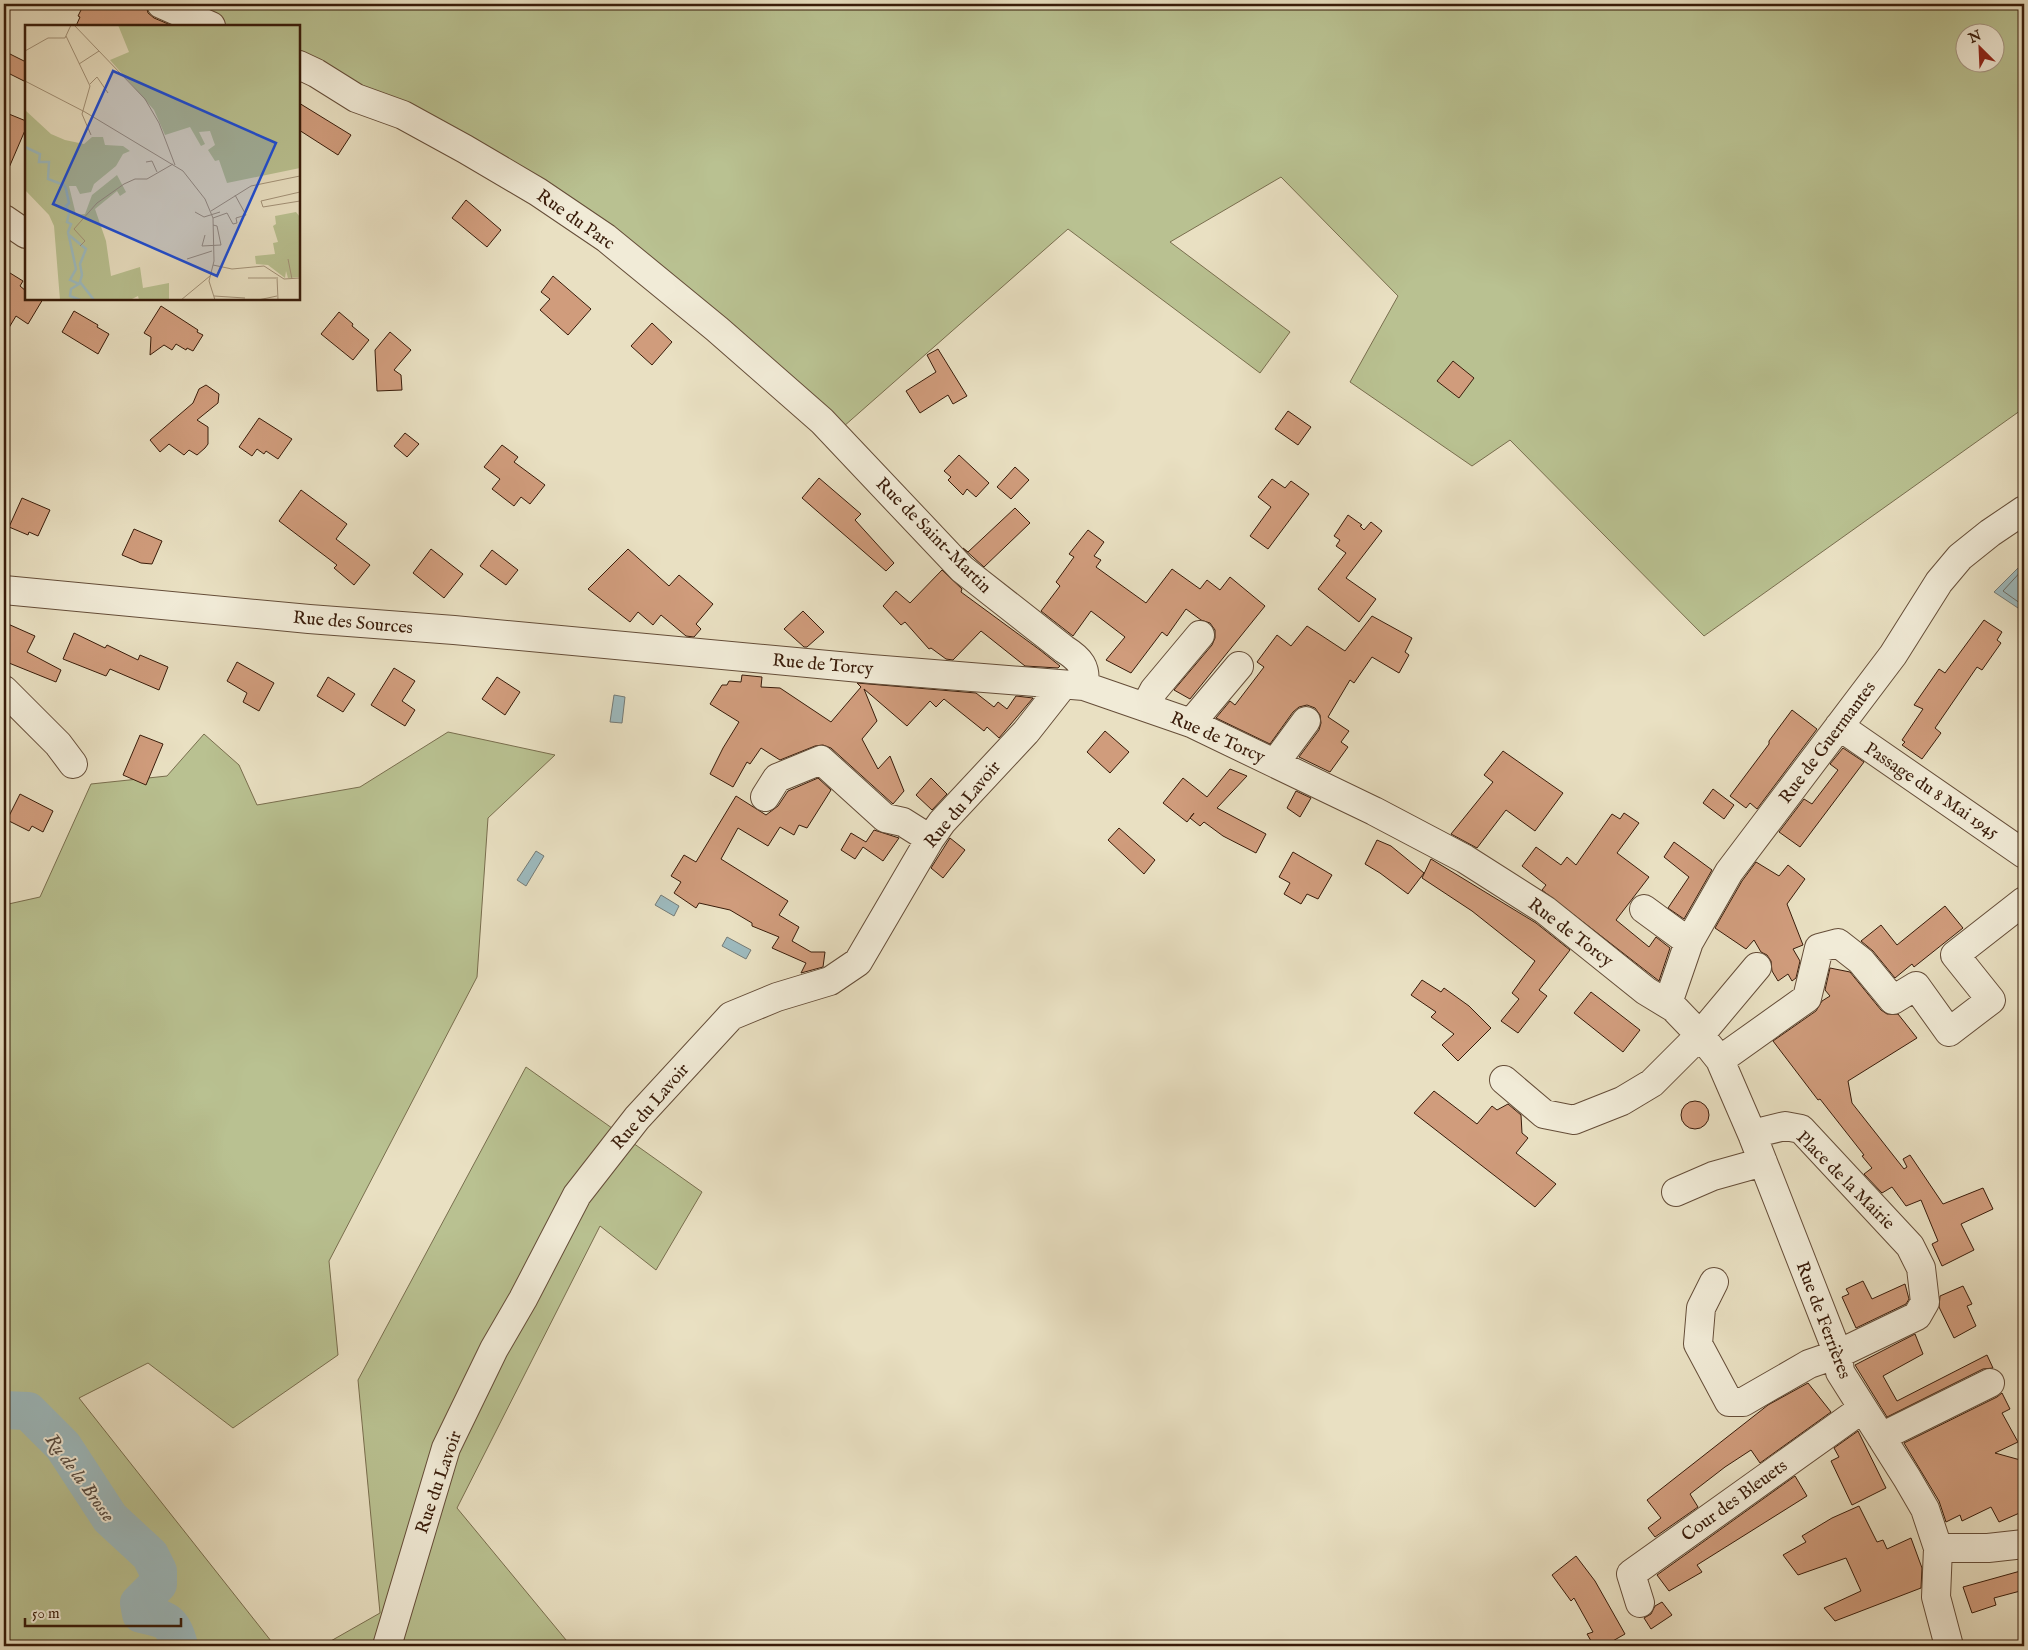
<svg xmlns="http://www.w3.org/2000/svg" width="2028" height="1650" font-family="'IM FELL English',serif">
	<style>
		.green { fill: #b9c191; stroke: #796e4e; fill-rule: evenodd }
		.water { fill: #9dbabe; stroke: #757b76 }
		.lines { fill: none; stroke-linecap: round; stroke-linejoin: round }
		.shore { stroke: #6b6b64; stroke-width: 1 }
		.river { stroke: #9dbabe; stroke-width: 38 }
		.building { fill: #d09c7c; stroke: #391c0a }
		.minor-casing { stroke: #654d38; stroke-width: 30 }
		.minor { stroke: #f1ebd7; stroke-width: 28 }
		.labels { text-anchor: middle; stroke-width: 4; stroke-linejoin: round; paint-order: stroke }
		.street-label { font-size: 18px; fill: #391c0a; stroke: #f1ebd7 }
		.water-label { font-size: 19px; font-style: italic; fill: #574b40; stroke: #f1ebd7 }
		.inset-river { fill: none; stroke: #9dbabe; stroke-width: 2.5 }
		.inset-road { fill: none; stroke: #a39278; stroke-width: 1 }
		.view { fill: #1d4ed8; fill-opacity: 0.15; stroke: #1d4ed8; stroke-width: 2.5 }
		.inset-edge { fill: none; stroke: #391c0a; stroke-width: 2.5 }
	</style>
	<rect width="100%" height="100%" fill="#e9e0c2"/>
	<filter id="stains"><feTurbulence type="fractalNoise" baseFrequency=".004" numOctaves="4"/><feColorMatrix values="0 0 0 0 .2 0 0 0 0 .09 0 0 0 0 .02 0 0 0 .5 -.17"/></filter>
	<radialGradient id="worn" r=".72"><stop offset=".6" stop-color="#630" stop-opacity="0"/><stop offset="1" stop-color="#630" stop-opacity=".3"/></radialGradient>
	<path class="green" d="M171,4h1853v404l-320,228 -194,-196 -38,26 -122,-84 48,-86 -117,-119 -111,65 120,90 -30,41 -192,-144 -225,198 -233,-203 -311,-156v-42h-83zM1966,32h30v30h-30z
		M448,732l107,23 -67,63 -11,159 -148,284 9,94 -105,73 -85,-65 -69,35 196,248h-271v-741l36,-8 51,-113 76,-8 37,-42 35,31 18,40 103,-18z
		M526,1067l176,125 -46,78 -56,-44 -143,282 114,138h-249l58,-33 -22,-233z"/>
	<path class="water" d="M2024,562v50l-30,-20z
		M614,695l11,2 -3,26 -12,-1z
		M536,851l8,5 -18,30 -9,-6z
		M661,895l18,11 -5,10 -19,-11z
		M727,937l24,13 -5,9 -24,-13z"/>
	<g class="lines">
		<path class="shore" d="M2024,568l-21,23 21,15"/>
		<path class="river" d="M4,1410l24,1 35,35 47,72 40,37 8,16v13l-19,19 2,11c24,5 32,6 38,32"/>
	</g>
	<path class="building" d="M84,4l62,1 2,8 6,5 19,8h-97l4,-9 -2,-1z
		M4,51l22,11v20l-22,-11z
		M299,103l52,32 -13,20 -39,-25z
		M4,112l22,9v7l-21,49z
		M466,200l35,30 -14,17 -35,-29z
		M10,273l13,8 -3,5 6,5v8h17l-15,25 -12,-8 -12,20v-60l2,2z
		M553,276l38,33 -23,26 -28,-25 10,-11 -9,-7z
		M161,306l37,24 -1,2 6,3 -10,16 -6,-3 -1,2 -10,-6 -4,6 -8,-5 -14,10 1,-18 -7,-4z
		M74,311l24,14 -1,2 12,7 -11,20 -36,-22z
		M339,312l14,12 -1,2 17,14 -16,20 -32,-26z
		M652,323l20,19 -20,23 -21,-19z
		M390,332l21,18 -17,20 7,5 1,15 -25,1 -2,-41z
		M938,349l29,47 -14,8 -5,-9 -28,18 -14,-22 30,-19 -9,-17z
		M1453,361l21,17 -15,20 -22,-17z
		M206,385l13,9 -1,9 -21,17 11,7v17l-3,4 -8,7 -8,-5 -5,5 -15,-11 -9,8 -10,-12 43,-37 6,-14z
		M1288,411l23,16 -13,18 -23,-16z
		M259,418l33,21 -14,20 -12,-8 -2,3 -7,-5 -5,7 -13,-9z
		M405,433l14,11 -12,13 -13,-11z
		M502,445l16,12 -4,5 31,23 -15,19 -9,-7 -7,9 -22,-17 8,-10 -16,-12z
		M959,455l30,28 -13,14 -9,-8 -4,6 -15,-15 3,-3 -7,-6z
		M1015,467l14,13 -18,19 -14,-12z
		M819,478l42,36 -6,6 39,43 -8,8 -84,-73z
		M1272,479l13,9 6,-7 18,13 -41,55 -18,-13 21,-29 -13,-10z
		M301,490l46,34 -11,15 34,26 -16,20 -20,-17 3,-3 -58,-44z
		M22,498l28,12 -12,26 -9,-4 -1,3 -19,-8z
		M1015,508l15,15 -46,44 -11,-10 -10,-9 5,4z
		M1348,515l14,10 -2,1 4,4 7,-8 11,9 -36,47 30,21 -17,23 -41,-33 28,-36 -10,-7 4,-6 -6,-4z
		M134,529l28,12 -10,23 -11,-1 -19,-8z
		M1088,530l16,12 -10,14 7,4 -5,7 50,36 26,-34 28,20 7,-9 13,10 10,-13 35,29 -75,93 -16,-9 38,-45 3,-7v-8l-5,-7 -9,-3 -15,-11 -19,27 -5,-4 -31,41 -25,-13 19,-23 -34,-26 -18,25 -32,-25 19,-25 -4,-4 18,-25 -5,-3z
		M431,549l32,25 -19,24 -31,-25z
		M628,549l41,37 10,-11 34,29 -17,20 5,5 -7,8 -8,-1 -25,-21 -8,10 -15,-13 -8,10 -42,-33z
		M492,550l26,20 -12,15 -26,-19z
		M942,570l20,19 -1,3 79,58 20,16 -2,2 -33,-2 -44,-35 -28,29 -7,-1 -15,-11 -2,1 -24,-27 -4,3 -18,-19 13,-15 14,12z
		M803,611l21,21 -17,15h-3l-20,-18z
		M1372,616l40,22 -7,14 4,3 -10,18 -27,-16 -18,26 -4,-3 -22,37 21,14 -8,11 7,5 -18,25 -31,-15 20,-27 2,-7 -1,-8 -5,-7 -8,-3 -8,2 -6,5 -23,32 -54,-26 14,-17 5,4 29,-38 -7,-5 20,-27 14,11 16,-20 38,25z
		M1984,620l18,12 -5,8 4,3 -19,27 -5,-3 -42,61 6,5 -19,26 -20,-14 3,-3 -3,-2 21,-31 -9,-4 25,-36 6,4z
		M8,624l27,12 -8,16 34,18 -5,12 -52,-21v-29z
		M74,633l31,15 2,-3 31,15 2,-5 28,12 -9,23 -49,-21 -4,7 -43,-17z
		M237,662l37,21 -15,28 -16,-9 4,-9 -20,-12z
		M394,668l21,13 -13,20 13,9 -10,16 -34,-21z
		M742,675l20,2 -1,10 19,1 51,34 30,-35 -4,-4 119,10 18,14 4,-5 9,7 9,-13 17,2 -34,40 -12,-11 -3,4 -40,-32 -8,8 -6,-6 -23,25 -43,-37 13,32 -15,18 16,30 12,-13 14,35 -11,13 -62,-56 -8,-3 -8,1 -35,14 -19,-12 -11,16 -3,-2 -14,25 -23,-13 13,-26 16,-26 -29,-18 12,-19h5l2,-4 12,1z
		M328,677l27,17 -12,18 -26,-16z
		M497,677l23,15 -15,23 -23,-16z
		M1792,710l25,19 -60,80 -7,-6 -4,5 -16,-12 39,-52v-3z
		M1105,731l24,21 -19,21 -23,-21z
		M140,735l23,9 -17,41 -23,-10z
		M1843,748l21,14 -64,85 -21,-15 25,-33 8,5 26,-34 -8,-6z
		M1503,751l60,42 -28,38 -29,-21 -29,38 -26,-14 42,-52 -9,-7z
		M1230,769l17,7 -30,32 49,26 -10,19 -33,-17 -19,-14 -4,4 -10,-8 4,-5 -7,9 -24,-19 20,-25 24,19z
		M818,778l13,12 -24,38 -8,-3 -5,10 -14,-8 -12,19 -30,-18 -17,31 67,42 -9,14 20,12 -7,14 19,11h14l-2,15 -22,6 5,-10 -34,-15 7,-11 -27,-11v-3l-22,-13 -31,-7 -3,5 -22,-15 7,-11 -10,-6 13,-21 12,7 40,-66 30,19 12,-9 10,-15z
		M931,778l16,16 -15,16 -16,-15z
		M1713,789l21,16 -10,14 -21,-16z
		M1296,791l15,7 -11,19 -13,-9z
		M20,794l33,17 -10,21 -11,-6 -3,5 -22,-11z
		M1624,813l15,10 -22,30 32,24 -33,43 33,27 7,-10 14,11 -11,33 -117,-91 4,-5 -24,-19 14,-19 25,18 6,-8 9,8 36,-51 8,5z
		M1119,828l36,32 -11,14 -36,-34z
		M874,830l25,8 -16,23 -20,-14 -8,12 -14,-9 10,-17 15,9z
		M950,838l15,12 -22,28 -12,-10z
		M1377,840l14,6 33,27 -16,21 -28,-21 -15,-9z
		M1674,842l38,28 -28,49 -16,-11 21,-31 -25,-20z
		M1293,852l39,23 -14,24 -11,-5 -6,10 -17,-10 6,-11 -11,-6z
		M1431,859l105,64 34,27 -31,40 8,6 -29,37 -17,-12 18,-22 -7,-6 23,-32 -63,-50 -50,-33z
		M1756,862l23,14 9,-11 17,14 -18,25 16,41 -10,4 7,12 -4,17 -4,3 -4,-7 -10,7 -6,-10 -1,-10 -4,-6 -6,-3 -7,-12 -8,9 -31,-21 27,-47z
		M1945,906l18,22 -49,39 -2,-3 -17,14 -22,-27 -12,-10 20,-16 16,20z
		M1830,968l20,4 31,38 6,4h11l19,24 -69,43 4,22 52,66 3,-2 -4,-8 7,-4 33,49 40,-16 10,21 -32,15 13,26 -32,16 -10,-22 6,-3 -17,-41 -15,6 -14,-19 -10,6 -18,-19 8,-6 -10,-12 2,-1 -44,-56 -2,1 -45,-59 43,-30 6,-10 8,-5 -5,-6z
		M1422,980l19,12 3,-4 25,18 22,22 -33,33 -16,-16 12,-11 -23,-17 5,-5 -25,-17z
		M1591,992l49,38 -17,22 -49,-39z
		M1434,1091l43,33 15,-18 5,4 11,-6 13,11 1,18 6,5 -12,15 40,31 -21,23 -121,-94z
		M1681 1115a14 14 0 1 1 28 0a14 14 0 1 1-28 0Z
		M1863,1281l9,18 33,-15 4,15 -3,5 -50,24 -14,-31 7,-3 -3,-5z
		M1963,1286l9,18 -5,2 9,20 -22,12 -15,-31 1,-11z
		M1915,1334l8,20 -40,22 14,25 90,-46 6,13 -10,1 -96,48 -32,-52z
		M1808,1383l23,29 -71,51 -9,-13 -26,17 -35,27 8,13 -43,30 -7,-9 13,-10 -14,-18 121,-95z
		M2002,1393l8,16 -8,4 16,29 -23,11 29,8v50l-25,11 -8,-15 -29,14 -2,-6 -14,7 -7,-21 -35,-58 93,-46z
		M1858,1431l28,57 -34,17 -21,-44 8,-4 -5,-9z
		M1795,1476l12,20 -110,69 5,7 -33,19 -12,-16z
		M1859,1506l18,36 6,-2 4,9 24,-11 11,30 -1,20 -86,33 -11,-13 37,-17 -15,-33 -48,17 -15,-20 23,-13 -4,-6 30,-18z
		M1576,1556l19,25 30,53 -21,12h-10l-7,-12 6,-2 -19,-34 -3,3 -19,-26z
		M2024,1570v20l-30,8 2,7 -24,8 -9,-26z
		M1662,1602l10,13 -21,14 -7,-11 7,-4 4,-8z"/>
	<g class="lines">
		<defs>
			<path id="minor" d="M161,4l50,22
				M299,65l17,8 40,25 47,17 62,34 73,43 68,46 111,91 105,92 140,148 102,80c16,10 23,18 20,37
				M4,219l22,15
				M4,590l305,29 145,11 417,39 213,17 107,37 183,88 91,48 80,51 101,81 28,17 26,27 20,25 32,74 86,220 2,18 67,106 18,31 13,39 -2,49 13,49
				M4,690l54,54 15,20
				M1145,707l9,-17 46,-55
				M1191,723l48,-57
				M1839,726l185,128
				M1275,763l31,-42
				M765,797l12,-19 44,-18 64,58 18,4 27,17
				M1644,909l45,33
				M1668,1003l21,-61 40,-70 164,-217 46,-73 21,-25 30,-24 34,-23
				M1720,1060l87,-62 12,-50 19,-5 23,18 32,39 23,-14 33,46 42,-32 -36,-45 69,-54
				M1504,1080l40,34 30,6 48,-19 30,-18 48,-48 57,-68
				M1676,1192l37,-16 50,-14
				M1714,1282l-13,26 -3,36 31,58h14l66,-38 29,-10 79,-38 8,-14 -4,-34 -11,-22 -109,-117 -16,-3 -33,8
				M1881,1437l109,-54
				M1938,1548h50l36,-4
				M1640,1603l-9,-29 231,-165
				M387,1646l59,-198 48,-99 29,-50 54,-104 60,-77 94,-102 46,-19 53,-16 28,-19 72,-123 12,-17 84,-90 37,-47"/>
		</defs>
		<use href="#minor" class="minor-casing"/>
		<use href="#minor" class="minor"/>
	</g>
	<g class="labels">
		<g class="street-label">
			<text transform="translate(576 219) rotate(35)" y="6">Rue du Parc</text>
			<text transform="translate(934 535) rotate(45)" y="6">Rue de Saint-Martin</text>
			<text transform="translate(353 622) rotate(5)" y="6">Rue des Sources</text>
			<text transform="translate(823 664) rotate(5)" y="6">Rue de Torcy</text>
			<text transform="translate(1218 737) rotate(24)" y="6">Rue de Torcy</text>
			<text transform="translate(1827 742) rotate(-53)" y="6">Rue de Guermantes</text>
			<text transform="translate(1932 790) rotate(34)" y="6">Passage du 8 Mai 1945</text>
			<text transform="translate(962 804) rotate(-50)" y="6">Rue du Lavoir</text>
			<text transform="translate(1571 932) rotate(37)" y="6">Rue de Torcy</text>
			<text transform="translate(650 1106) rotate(-49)" y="6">Rue du Lavoir</text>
			<text transform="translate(1846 1180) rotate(45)" y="6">Place de la Mairie</text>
			<text transform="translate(1824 1320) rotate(69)" y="6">Rue de Ferrières</text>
			<text transform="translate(438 1482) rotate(-71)" y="6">Rue du Lavoir</text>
			<text transform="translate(1734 1500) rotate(-36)" y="6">Cour des Bleuets</text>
		</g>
		<g class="water-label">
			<text transform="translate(81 1477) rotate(54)" y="7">Ru de la Brosse</text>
		</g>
	</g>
	<g transform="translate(25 25)">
		<rect width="275" height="275" fill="#e9e0c2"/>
		<path d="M93,0h182v143l-73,15 -8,-23 -4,1 -7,-11 7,-5 -5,-14 -11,1 6,12 -4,2 -11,-19 -25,8 -11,-25 -44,-50 19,-8zM0,85l26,24 14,6 19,4 8,-7h11l2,8 18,1 7,5 -7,3 -7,12 -22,18 -3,8 -11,2 -4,-8h-7l7,29 9,-1 7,-19 25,-20 9,17 -6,4 -3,-5 -22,18 11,32 5,35 29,-9 3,21 26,-5v16l-30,1 -1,-4 -8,4h-70l-6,-74 -5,-11 -24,-25zM271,187l4,5v60l-12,1 -2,-7 -1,7 -17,-13 -12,-1 -1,-8 20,-2 -2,-11 5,-1 -5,-16 3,-2 -1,-8z" fill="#b9c191"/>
		<path class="inset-river" d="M0,122l15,7 -1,8h10l-1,17 16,6 2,4 3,14 -3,3 3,7 -2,9 4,2 -3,8 8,37 -6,11 9,4 -8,5 -1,7 10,4M44,210l17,14 -6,15 2,11 -2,7 14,18"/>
		<path class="inset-road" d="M49,0l71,74 14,24 16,42M41,11l24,50 -8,28 9,21M0,26l23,-13h17l6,-13M54,39l20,-13M0,56l60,31 98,59 22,28 8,19 1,43 -5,20 6,19M65,59l7,-7 11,16M121,137l6,-1 5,11M275,167l-39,9 2,6 37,-6M186,186l40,-25 49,-10M170,187l9,5 16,-5M188,193l14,-5 6,11 4,-1 -1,-5 10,-3 -11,-20M180,210l-3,11 19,-1 -4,-19 -4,-1M55,221l5,-5 -11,-12 23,-26 27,-19 11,-5h12l26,-15M162,234l25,-8M263,234l4,20M188,240l19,4 32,-3 20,13 16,-1M252,252l1,23M223,253h28M189,271l31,2M156,275l29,-24M233,275l19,-4"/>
		<path class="view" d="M88,46l163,72 -59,133 -164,-72z"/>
		<rect width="275" height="275" class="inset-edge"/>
	</g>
	<rect width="2028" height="1650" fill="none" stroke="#e9e0c2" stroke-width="20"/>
	<rect x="5" y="5" width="2018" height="1640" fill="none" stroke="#391c0a" stroke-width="2.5"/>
	<rect x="10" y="10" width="2008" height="1630" fill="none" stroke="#391c0a"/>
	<g transform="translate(1980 48) rotate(336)"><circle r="24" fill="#f1ebd7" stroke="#a79885"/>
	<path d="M0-4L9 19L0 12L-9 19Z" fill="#8f2418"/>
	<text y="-8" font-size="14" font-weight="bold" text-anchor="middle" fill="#391c0a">N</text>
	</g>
	<path d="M25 1618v8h156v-8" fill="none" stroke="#391c0a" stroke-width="2.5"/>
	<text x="32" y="1618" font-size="15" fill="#391c0a" stroke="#f1ebd7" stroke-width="4" paint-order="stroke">50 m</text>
	<rect width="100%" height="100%" filter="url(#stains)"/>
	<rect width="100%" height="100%" fill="url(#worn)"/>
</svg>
